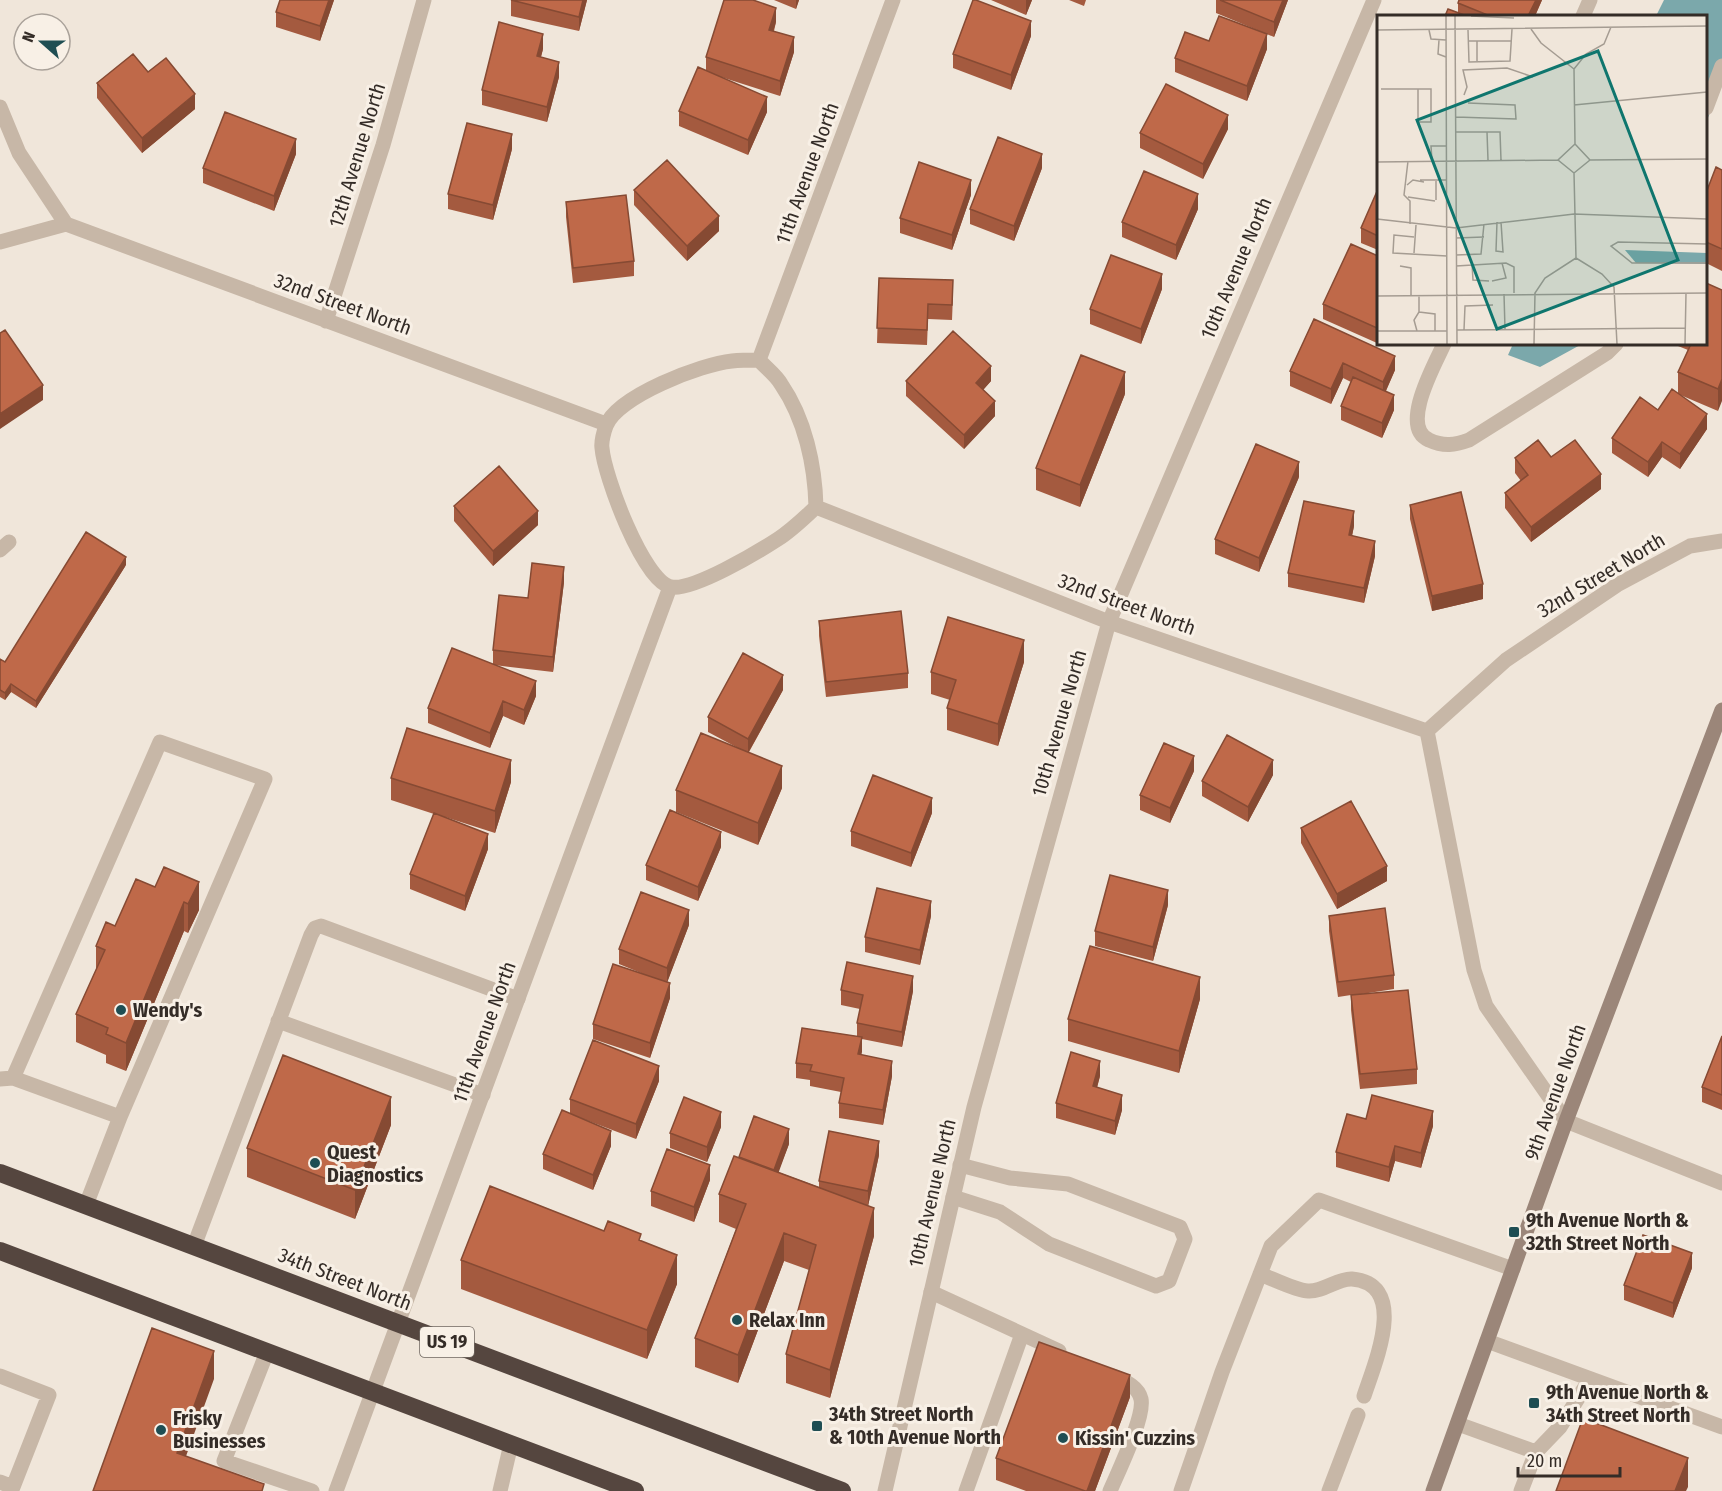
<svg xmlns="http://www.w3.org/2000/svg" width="1722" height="1491" font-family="'Fira Sans Condensed',sans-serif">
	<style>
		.water { fill: #7ba8ab }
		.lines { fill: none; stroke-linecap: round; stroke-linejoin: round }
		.lane { stroke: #c7b7a7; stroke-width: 15 }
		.street { stroke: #c7b7a7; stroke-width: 15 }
		.secondary { stroke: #9b8679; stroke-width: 15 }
		.highway { stroke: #55463f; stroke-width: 18 }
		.wall { fill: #a45a3f }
		.shaded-wall { fill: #864a33 }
		.building { fill: #bf6949; stroke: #864a33; stroke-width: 1.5 }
		.poi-dot { fill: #1f4e53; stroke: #f8f0e6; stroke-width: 2 }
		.labels { text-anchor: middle; stroke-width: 6; stroke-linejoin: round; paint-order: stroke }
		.shield { fill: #f8f0e6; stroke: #6f6760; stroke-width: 1.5 }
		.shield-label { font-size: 18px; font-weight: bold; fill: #342c27 }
		.street-label { font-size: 20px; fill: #342c27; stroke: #f8f0e6 }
		.poi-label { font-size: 20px; font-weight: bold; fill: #342c27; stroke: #f8f0e6; text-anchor: start }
		.inset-road { fill: none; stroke: #a59c92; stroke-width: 1.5 }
		.view { fill: #0f766e; fill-opacity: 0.15; stroke: #0f766e; stroke-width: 3 }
		.inset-edge { fill: none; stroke: #342c27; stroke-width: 3 }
	</style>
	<rect width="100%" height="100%" fill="#f0e6da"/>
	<path class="water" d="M1664,0h58v80l-16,43v-107h-50z
		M1513,344h69l-42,23 -32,-12z"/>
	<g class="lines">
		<path class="lane" d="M1583,16l7,-16
			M1706,108l16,-42
			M1444,344c-9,20 -45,83 -15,96 15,7 26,5 40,0l138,-87 9,-9
			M0,550l9,-8
			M278,1021l205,74
			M13,1078l147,-336 105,37 -145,338 -34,88
			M0,1079l13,-1 107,39
			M953,1197l47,15 49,32 107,42 13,-5 16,-42 -5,-12 -112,-43 -58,-6 -50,-13
			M194,1246l117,-311 4,-7 6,-2 197,73
			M1260,1274c11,4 37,17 48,17 15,1 30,-13 44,-12 58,5 22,86 12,117
			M931,1292l128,59
			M1487,1341l235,86
			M267,1352l-43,109 88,30
			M0,1376l49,19 -36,92 -13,-5
			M1458,1424l78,28 24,-25 30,-48
			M500,1491l11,-47
			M966,1491l56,-157
			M1110,1491c8,-19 35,-74 31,-92 -3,-13 -17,-18 -28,-23
			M1181,1491l41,-119 49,-126 48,-46 194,69
			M1329,1491l29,-76
			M1521,1491l15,-39"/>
		<path class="street" d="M0,107l19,46 47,71
			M0,242l66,-18 540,200
			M326,321l57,-176 41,-145
			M759,360c7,8 17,15 22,24 24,35 34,81 35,123 -12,11 -24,23 -38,32 -20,13 -85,52 -107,48 -28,-6 -67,-112 -69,-139 -1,-6 2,-17 4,-22 11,-30 96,-62 126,-65 9,-1 18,-1 27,-1z
			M759,360l134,-360
			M816,507l293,115 318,109
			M1722,541l-32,5 -73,39 -111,75 -79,71 47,239 12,36 80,115 156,62
			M336,1491l334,-904
			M885,1491l89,-384 135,-485 265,-622"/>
		<path class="secondary" d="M1433,1491l133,-370 156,-411"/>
		<path class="highway" d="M0,1173l842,318
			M0,1251l635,240"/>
	</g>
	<path class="wall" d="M334,0l-14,41 -44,-14v-15z
		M511,0h76l-8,31 -68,-15z
		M774,0h25l-3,9z
		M991,0h41l-6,15z
		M1069,0h17l-2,6z
		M1216,0h72l-14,37 -58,-24z
		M1542,0l-7,16h-90l13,-3v-10z
		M776,22l-2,9 20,21 -14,44 -59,-19 46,35 -19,43 -69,-29v-15l27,-40v-14z
		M1031,36l-20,54 -58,-22v-14z
		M1209,41l58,8 -20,52 -72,-29v-14z
		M543,49l-2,8 18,20 -12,45 -65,-17v-15z
		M148,72l47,37 -53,44 -45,-55v-15z
		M1228,129l-25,50 -63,-31v-15z
		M512,149l-19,71 -45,-11v-15z
		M296,154l-22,57 -71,-28v-15z
		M1042,168l-28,73 -44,-17v-15z
		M1722,170v101l-16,-8v-70z
		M1378,189v61l-17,-7v-15z
		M634,190l85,41 -32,30 -53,-56z
		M971,195l-19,55 -52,-17v-15z
		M566,202l68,59v15l-61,7 -7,-66z
		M1198,209l-22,51 -54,-23v-15z
		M1378,256l-1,87 -54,-24v-15z
		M879,278l74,17 -1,25 -24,-1 -1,26 -50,-2z
		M1162,289l-21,55 -51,-20v-15z
		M1722,290l-4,121 -40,-17 29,35 -27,40 -18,-12 -14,20 -36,-24v-15l46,-28 20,-16v-22l10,-22 -15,-6h33z
		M1314,319l81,51 -9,21 8,19 -12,28 -41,-18v-14l10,-24 -8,-4 -12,26 -41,-18v-15z
		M906,381h85l-8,9 12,26 -31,33 -58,-53z
		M1125,394l-45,113 -44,-17v-22z
		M1551,457l50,32 -70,53 -26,-34v-15l16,-12 -6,-8v-15z
		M1299,477l-40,95 -44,-18v-15z
		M1410,505l73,94 -51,12 -22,-92z
		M454,506l84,19 -45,41 -39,-45z
		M1354,526l-2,10 23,20 -11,47 -76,-16v-14z
		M126,565l-90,143 -25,-16 -6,8 -5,-3v-38l5,3z
		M564,582l-11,90 -59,-7 42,31 -12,29 -21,-9 -13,32 -62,-25v-15l65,-44v-14l35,-52z
		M819,621l89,52v15l-82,9 -7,-61z
		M1024,662l-26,84 -51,-16v-22l3,-8 -19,-6v-22z
		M783,690l-34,62 33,36 -24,57 -82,-33v-22l62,-42 -30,-16v-15z
		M1194,771l-24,52 -30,-13v-15z
		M1273,775l-25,47 -46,-26v-15z
		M391,778l120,4 -16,51 -50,-16 43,32 -23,62 -55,-22v-15l24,-60 -43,-14z
		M932,813l-21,54 -60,-21v-15z
		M1301,828l86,53 -50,28 -36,-66z
		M721,847l-23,54 -52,-21v-15z
		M155,887l44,23 -11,23 -4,-2 -58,140 -20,-8v-8l-30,-13v-28l20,-44v-24z
		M1168,905l-15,56 -58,-15v-15z
		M931,916l-11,49 -55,-13v-15z
		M1329,916l65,59v14l-32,5 55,75v15l-57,5 -9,-79v-15l-13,2 -9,-66z
		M689,925l-22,57 3,16 -20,60 -57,-19v-15l60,-46 -34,-14v-15z
		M841,990l72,1 -11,56 -40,-8 -1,16 31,21 -9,49 -44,-7v-15l2,-11 -31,-6v-6l-14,-2v-15l61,-27v-13l3,-14 -19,-4z
		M1200,999l-21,74 -111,-32v-22z
		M1722,1036v74l-20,-8v-15z
		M1100,1076l-3,12 25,22 -7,25 -59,-17v-15z
		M659,1081l-23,58 -66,-25 41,32 -18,44 -50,-21v-15l27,-40v-15z
		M1366,1119l67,7 -12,42 -26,-7 -6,21 -53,-15v-15z
		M391,1125l-36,94 -108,-42v-29z
		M721,1127l-14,35 -37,-14v-15z
		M789,1144l-11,28 41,15v-6l60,-26 -11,51 6,30 -44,162 -44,-15v-29l23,-84 -25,-9 -46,122 -43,-16v-29l41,-109 -17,-7v-28l20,-36z
		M710,1180l-16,42 -43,-16v-15z
		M604,1231l37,10 36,43 -30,75 -186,-70v-29z
		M1692,1268l-19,50 -49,-18v-15z
		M1130,1397l-35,94h-69l-30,-11v-22z"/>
	<path class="shaded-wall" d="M329,0h5l-14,41v-15z
		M583,0h4l-8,31v-14z
		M796,0h3l-3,9z
		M1026,0h6l-6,15z
		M1283,0h5l-14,37v-15z
		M1536,0h6l-7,16h-7z
		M776,8v14l-7,23v-15z
		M1031,21v15l-20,54v-15z
		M543,34v15l-6,22v-15z
		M1267,34v15l-20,52v-15z
		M794,37v15l-14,44v-15z
		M559,62v15l-12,45v-15z
		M195,94v15l-53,44v-15z
		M767,97v15l-19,43v-15z
		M1228,115v14l-25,50v-15z
		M512,134v15l-19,71v-15z
		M296,139v15l-22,57v-15z
		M1042,154v14l-28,73v-15z
		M971,180v15l-19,55v-15z
		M1198,194v15l-22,51v-15z
		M719,216v15l-32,30v-15z
		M1162,274v15l-21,55v-15z
		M1378,325v15l-1,3v-15z
		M1395,356v14l-12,27v-15z
		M1343,363v15l-12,26v-15z
		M991,366v15l-15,17v-15z
		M1125,372v22l-45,113v-22z
		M1722,379v22l-4,10v-22z
		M43,385v15l-43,29v-15z
		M1394,395v15l-12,28v-15z
		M995,401v15l-31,33v-14z
		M1707,414v15l-27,40v-15z
		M1662,442v15l-14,20v-15z
		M1299,462v15l-40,95v-14z
		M1601,474v15l-70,53v-15z
		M538,511v14l-45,41v-15z
		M1354,511v15l-5,24v-15z
		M1375,541v15l-11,47v-15z
		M126,557v8l-90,143v-7z
		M564,567v15l-11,90v-15z
		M1483,584v15l-51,12v-15z
		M1024,640v22l-26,84v-22z
		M783,675v15l-35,63v-14z
		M536,681v15l-12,29v-15z
		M11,684v8l-6,8v-7z
		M503,701v15l-13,32v-15z
		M1194,756v15l-24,52v-15z
		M511,760v22l-16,51v-22z
		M1273,760v15l-25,47v-15z
		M782,766v22l-24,57v-22z
		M932,798v15l-21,54v-14z
		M721,832v15l-23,54v-14z
		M488,834v15l-23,62v-15z
		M1387,866v15l-50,28v-15z
		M199,882v28l-11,23v-29z
		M1168,890v15l-15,56v-14z
		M931,901v15l-11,49v-15z
		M184,902v29l-58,140v-28z
		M689,910v15l-22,58v-15z
		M913,976v15l-11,56v-15z
		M1200,977v22l-21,74v-22z
		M670,983v15l-20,60v-15z
		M862,1037v15l-4,17v-15z
		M892,1061v15l-9,49v-15z
		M1100,1061v15l-7,25v-15z
		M659,1066v15l-23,58v-15z
		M1122,1095v15l-7,25v-14z
		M391,1097v28l-36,94v-29z
		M1433,1111v15l-12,42v-15z
		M721,1112v15l-14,35v-15z
		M789,1129v15l-15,41v-15z
		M611,1131v15l-18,44v-15z
		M879,1141v14l-11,51v-15z
		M1395,1146v15l-6,21v-15z
		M710,1165v15l-16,42v-15z
		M874,1208v28l-44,162v-28z
		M784,1233v28l-46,122v-28z
		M1692,1253v15l-19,50v-15z
		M677,1255v29l-30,75v-29z
		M214,1351v28l-37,102v-28z
		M1130,1375v22l-35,94h-8z
		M1688,1458v29l-2,4h-11z"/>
	<path class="building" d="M280,0h49l-9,26 -44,-14z
		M511,0h72l-4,17z
		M724,0h29l23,8 -7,22 25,7 -14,44 -74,-24z
		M973,0h3l55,21 -20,54 -58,-21z
		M1220,0h63l-9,22z
		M1459,0h77l-8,16h-38l-32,-13z
		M1448,9l19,7h-22z
		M1219,16l48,18 -20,52 -72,-28 10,-26 24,9z
		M499,22l44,12 -6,22 22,6 -12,45 -65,-17z
		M133,54l15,18 18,-14 29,36 -53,44 -45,-55z
		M698,67l69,30 -19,43 -69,-29z
		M1166,84l62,31 -25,49 -63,-31z
		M225,112l71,27 -22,57 -71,-28z
		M467,123l45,11 -19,71 -45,-11z
		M998,137l44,17 -28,72 -44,-17z
		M667,160l52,56 -32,30 -53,-56z
		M919,162l52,18 -19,55 -52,-17z
		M1716,167l6,3v79l-16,-7v-49z
		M1144,171l54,23 -22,51 -54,-23z
		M1378,189v47l-17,-8z
		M626,195l8,66 -61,7 -7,-66z
		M1351,244l27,12v69l-1,3 -54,-24z
		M1111,255l51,19 -21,55 -51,-20z
		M879,278l74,2 -1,25 -24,-1 -1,26 -50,-2z
		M1706,283l16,7v89l-4,10 -40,-17 13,-28h15z
		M1314,319l81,37 -12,26 -40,-19 -12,26 -41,-18z
		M5,330l38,55 -43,29v-81z
		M953,331l38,35 -15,17 19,18 -31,34 -58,-54z
		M1081,355l44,17 -45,113 -44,-17z
		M1353,377l41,18 -12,28 -41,-17z
		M1672,389l35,25 -27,40 -18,-12 -14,20 -36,-24 28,-41 18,13z
		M1538,440l13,17 24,-17 26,34 -70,53 -26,-34 23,-18 -13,-17z
		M1256,444l43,18 -40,96 -44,-19z
		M499,466l39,45 -45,40 -39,-45z
		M1461,492l22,92 -51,12 -22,-91z
		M1304,501l50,10 -5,24 26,6 -11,47 -76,-15z
		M86,532l40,25 -90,144 -25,-17 -6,9 -5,-3v-31l5,3z
		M532,563l32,4 -11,90 -60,-7 6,-55 29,3z
		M901,611l7,62 -82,9 -7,-61z
		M948,617l76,23 -26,84 -51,-16 9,-28 -25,-8z
		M452,648l84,33 -12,29 -21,-9 -13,32 -62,-25z
		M743,653l40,22 -35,64 -40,-22z
		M407,728l104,32 -16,51 -104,-33z
		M701,733l81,33 -24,57 -82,-33z
		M1227,735l46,25 -25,47 -46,-26z
		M1164,743l30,13 -24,52 -30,-13z
		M873,775l59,23 -21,55 -60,-22z
		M1351,801l36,65 -50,28 -36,-66z
		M670,810l51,22 -23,55 -52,-22z
		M434,813l54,21 -23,62 -55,-22z
		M164,867l35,15 -11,22 -4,-2 -58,141 -20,-9 2,-6 -32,-14 29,-64 -9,-4 10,-24 9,4 21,-47 19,8z
		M1110,875l58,15 -15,57 -58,-16z
		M877,888l54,13 -11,49 -55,-13z
		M641,892l48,18 -22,58 -48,-19z
		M1385,908l9,67 -56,7 -9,-66z
		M1090,946l110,31 -21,74 -111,-32z
		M847,962l66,14 -11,56 -45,-9 6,-28 -22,-5z
		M613,964l57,19 -20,60 -57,-19z
		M1408,990l9,79 -57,5 -9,-79z
		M802,1028l60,9 -4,17 34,7 -9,49 -44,-7 5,-25 -34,-7 2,-6 -16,-2z
		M1722,1036v59l-20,-8z
		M593,1040l66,26 -23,58 -66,-25z
		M1071,1052l29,9 -7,25 29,9 -7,26 -59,-18z
		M283,1055l108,42 -36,93 -108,-42z
		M1372,1095l61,16 -12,42 -26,-7 -6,21 -53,-15 11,-38 19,5z
		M684,1097l37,15 -14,35 -37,-14z
		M562,1110l49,21 -18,44 -50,-21z
		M754,1116l35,13 -15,41 -35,-13z
		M829,1131l50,10 -11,50 -49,-10z
		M667,1149l43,16 -16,42 -43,-16z
		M734,1156l140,52 -44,162 -44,-16 30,-109 -32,-12 -46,122 -43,-17 51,-134 -27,-10z
		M490,1186l114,45 4,-10 33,13 -2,6 38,15 -30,75 -186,-70z
		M1643,1235l49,18 -19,50 -49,-18z
		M152,1328l62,23 -37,102 87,31 -2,7h-169z
		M1039,1342l91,33 -43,116h-2l-89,-33z
		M1583,1418l105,40 -13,33h-119z"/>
	<g class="poi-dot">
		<circle cx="121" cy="1010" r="6"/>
		<circle cx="315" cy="1163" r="6"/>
		<rect x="1508" y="1226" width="12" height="12" rx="3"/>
		<circle cx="737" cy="1320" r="6"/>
		<rect x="1528" y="1397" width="12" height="12" rx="3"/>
		<rect x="811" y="1420" width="12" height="12" rx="3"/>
		<circle cx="161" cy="1430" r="6"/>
		<circle cx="1063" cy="1438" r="6"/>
	</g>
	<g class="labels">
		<rect class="shield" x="420" y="1327" width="54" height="30" rx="4.5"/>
		<g class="shield-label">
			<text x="447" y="1348">US 19</text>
		</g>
		<g class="street-label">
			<text transform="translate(357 155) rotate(-73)" y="7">12th Avenue North</text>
			<text transform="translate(807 173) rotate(-70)" y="7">11th Avenue North</text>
			<text transform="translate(1236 268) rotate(-67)" y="7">10th Avenue North</text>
			<text transform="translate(343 304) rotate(20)" y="7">32nd Street North</text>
			<text transform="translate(1601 575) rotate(-31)" y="7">32nd Street North</text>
			<text transform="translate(1127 604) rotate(20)" y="7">32nd Street North</text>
			<text transform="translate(1059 723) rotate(-74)" y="7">10th Avenue North</text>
			<text transform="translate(484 1032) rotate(-70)" y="7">11th Avenue North</text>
			<text transform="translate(1555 1092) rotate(-70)" y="7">9th Avenue North</text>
			<text transform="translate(932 1193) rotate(-77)" y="7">10th Avenue North</text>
			<text transform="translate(345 1279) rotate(21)" y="7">34th Street North</text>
		</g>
		<g class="poi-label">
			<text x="133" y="1017">Wendy's</text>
			<text x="327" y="1159">Quest<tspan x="327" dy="23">Diagnostics</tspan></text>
			<text x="1526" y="1227">9th Avenue North &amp;<tspan x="1526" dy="23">32th Street North</tspan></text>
			<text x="749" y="1327">Relax Inn</text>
			<text x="1546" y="1399">9th Avenue North &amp;<tspan x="1546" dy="23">34th Street North</tspan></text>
			<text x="829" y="1421">34th Street North<tspan x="829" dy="23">&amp; 10th Avenue North</tspan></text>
			<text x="173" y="1425">Frisky<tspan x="173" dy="23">Businesses</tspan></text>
			<text x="1075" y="1445">Kissin' Cuzzins</text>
		</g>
	</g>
	<g transform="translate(1377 15)">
		<rect width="330" height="330" fill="#f0e6da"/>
		<path d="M248,235l82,3v11l-71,-1z" fill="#7ba8ab"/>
		<path class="inset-road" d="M69,1l1,328M78,1l2,328M94,1l43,2M154,14l10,14 33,26 1,75M0,15l330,-4M52,15l2,9 15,1M91,15l1,32 41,-1 2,-32M62,25l-1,14 8,3M92,26h42M100,26v20M197,54l12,-15 18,-10 7,-17M4,74h50v33h-13v-33M87,80l3,-8 -4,-17 44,-2 26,9M197,90l133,-13M79,102l60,2 -1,-14 -47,-2M79,117h44l1,28M110,117l1,28M198,129l15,16M213,145l117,-1M31,146l-4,34 6,6v23M55,146l-1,-15h15M0,147l181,-2M197,158l2,85M197,158l-16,-13 17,-16M197,158l16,-13M43,165h27M30,170l6,-5 11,2M31,182l27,4M59,185v-19M0,204l79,9 118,-14 133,5M120,207l-1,29 7,1 -2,-30M37,222l-20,-2 -1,18 54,3M79,223l28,-1M330,229l-89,-2 -7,4 21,17h75M37,238l2,-28M79,240l25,-1 3,-30M95,249l1,16 16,1M23,251l11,2v28M79,251l50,-3 8,4v26M115,266l14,-3 -4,-15M127,279l1,35M0,281l330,-3M42,297l16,2v17M80,315l228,-2M87,315l1,-24 28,-1M0,316h70M40,316l-3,-11 5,-8v-16M157,329l1,-51 10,-15 31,-20 26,16 12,13 3,57M308,329l1,-51"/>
		<path class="view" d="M221,36l80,209 -181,69 -80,-209z"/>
		<rect width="330" height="330" class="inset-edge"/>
	</g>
	<g transform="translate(42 42) rotate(291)"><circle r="28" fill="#f8f0e6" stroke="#aaa29a" stroke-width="1.5"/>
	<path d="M0-4.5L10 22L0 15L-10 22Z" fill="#1f4e53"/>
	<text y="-9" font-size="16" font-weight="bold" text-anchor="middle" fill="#342c27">N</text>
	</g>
	<path d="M1518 1467v9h102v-9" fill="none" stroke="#342c27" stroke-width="3"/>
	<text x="1527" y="1467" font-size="18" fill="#342c27" stroke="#f8f0e6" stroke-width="4.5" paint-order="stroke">20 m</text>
</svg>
